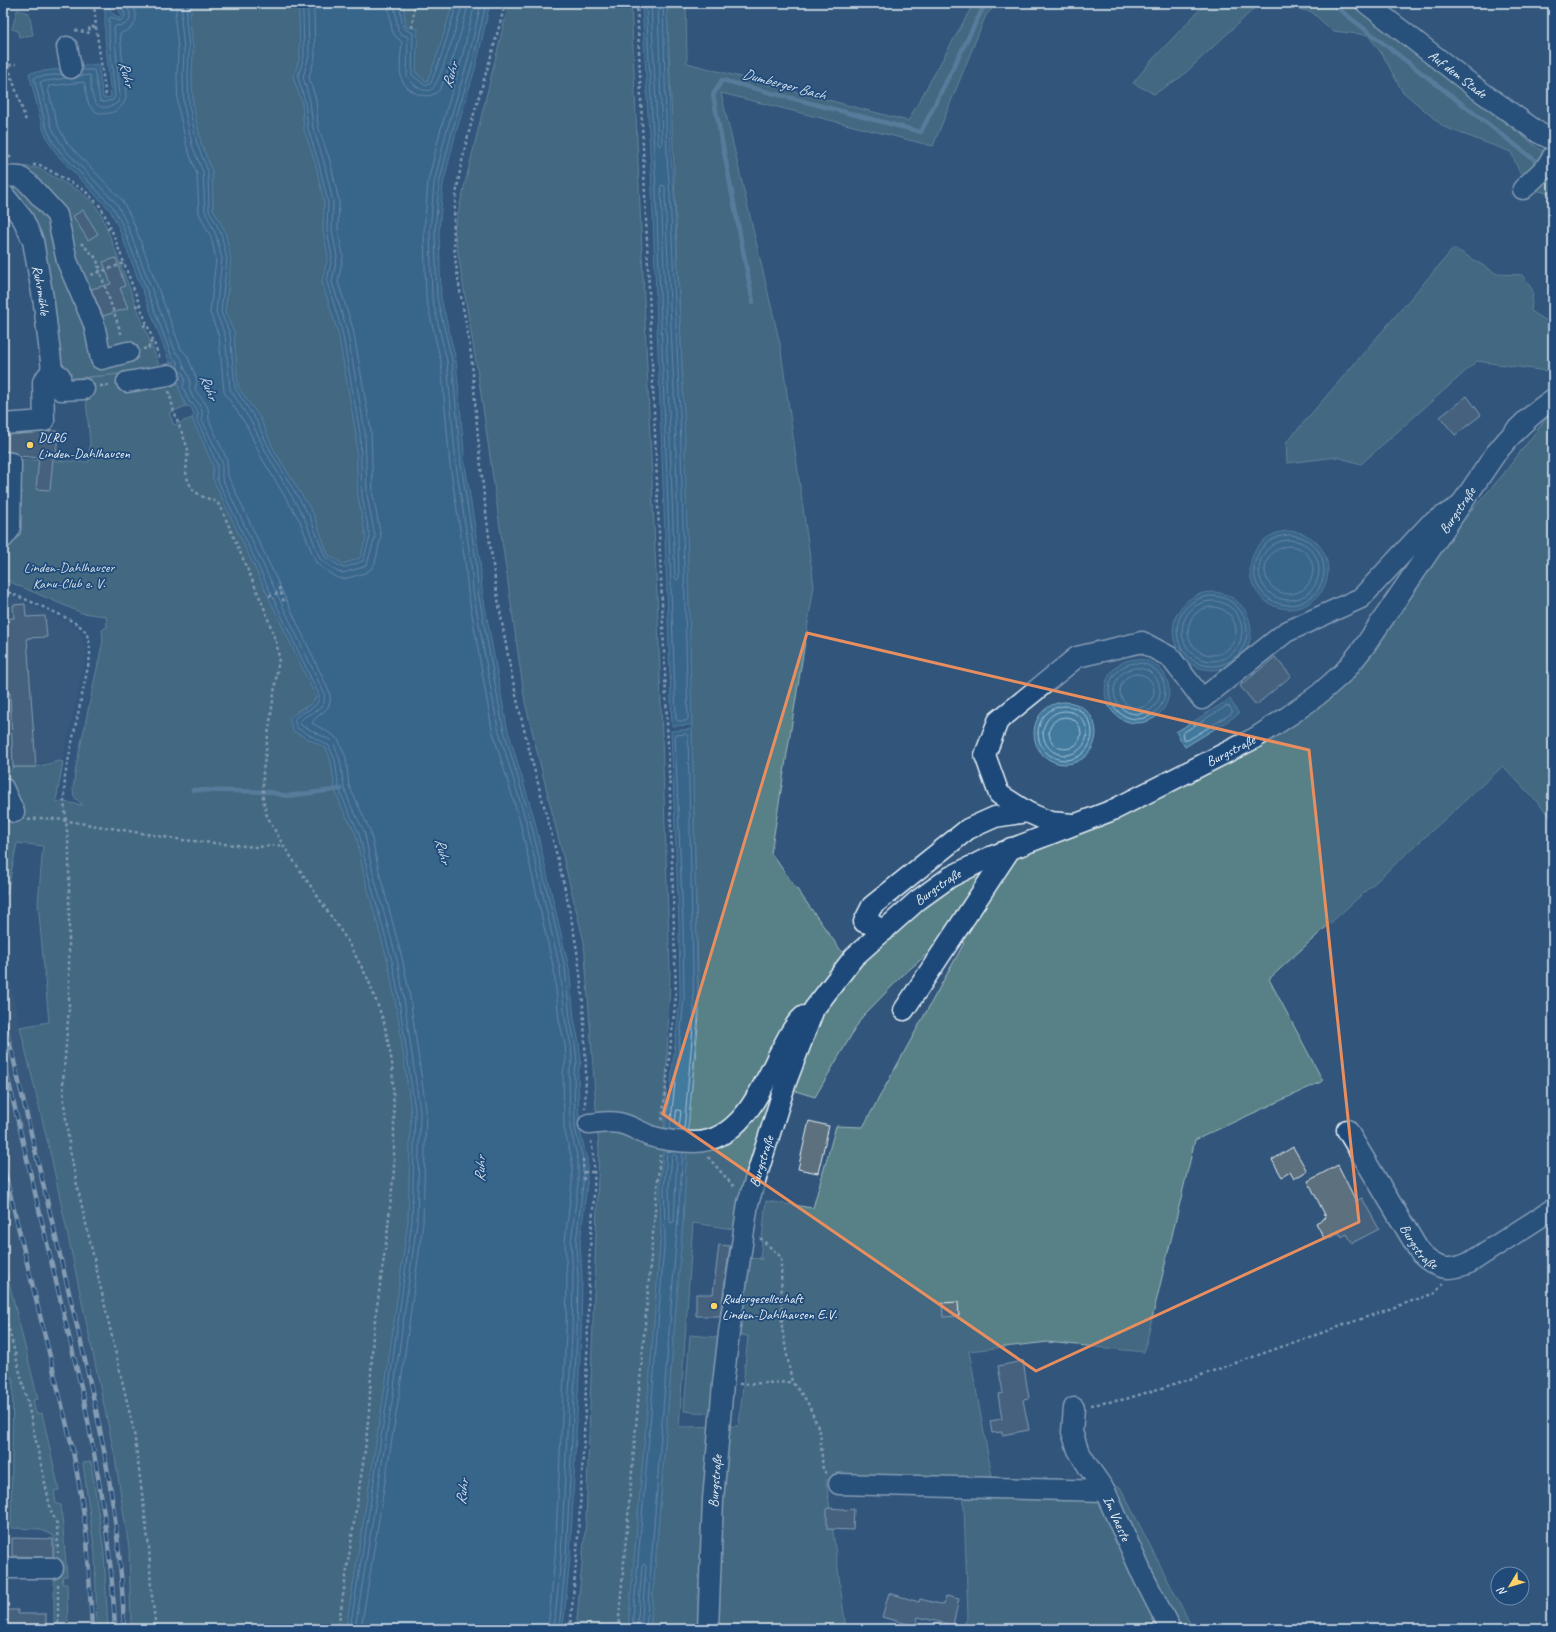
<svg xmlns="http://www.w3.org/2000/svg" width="1556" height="1632" font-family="Caveat,sans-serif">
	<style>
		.built { fill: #3f5d7c }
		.green { fill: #588187; stroke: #a0b9c0; fill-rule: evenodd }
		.water { fill: #427a9e; stroke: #84aac2 }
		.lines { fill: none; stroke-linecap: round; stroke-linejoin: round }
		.shore { stroke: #a6c1d4; stroke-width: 1 }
		.stream { stroke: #84aac2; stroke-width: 4.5 }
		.building { fill: #5d6f7e; stroke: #e8f1f8 }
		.minor-casing { stroke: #e8f1f8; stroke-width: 23 }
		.path { stroke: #e8f1f8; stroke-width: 2.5; stroke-dasharray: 3 3; stroke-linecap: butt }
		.minor { stroke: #1f4a7a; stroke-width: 20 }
		.rail-casing { stroke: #e8f1f8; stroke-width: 4.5 }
		.rail { stroke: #1f4a7a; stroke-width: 3; stroke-dasharray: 9; stroke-linecap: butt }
		.marked { fill: none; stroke: #e88e5f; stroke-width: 3; stroke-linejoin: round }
		.poi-dot { fill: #ffd166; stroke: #1f4a7a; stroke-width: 1.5 }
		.labels { text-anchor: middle; stroke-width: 3.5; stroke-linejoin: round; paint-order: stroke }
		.street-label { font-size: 14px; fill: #e8f1f8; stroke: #1f4a7a }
		.poi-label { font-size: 14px; fill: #e8f1f8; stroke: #1f4a7a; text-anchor: start }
		.park-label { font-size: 14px; fill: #d2e0e7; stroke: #1f4a7a }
		.water-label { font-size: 15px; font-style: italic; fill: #cfdfea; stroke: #1f4a7a }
	</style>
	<rect width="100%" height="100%" fill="#32557b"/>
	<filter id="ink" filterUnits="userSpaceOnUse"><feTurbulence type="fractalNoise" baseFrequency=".025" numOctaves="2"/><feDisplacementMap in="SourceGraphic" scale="8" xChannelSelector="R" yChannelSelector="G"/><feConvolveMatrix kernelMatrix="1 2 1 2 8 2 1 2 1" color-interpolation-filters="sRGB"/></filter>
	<g filter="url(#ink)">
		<path class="built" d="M3,593l63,28 14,10 7,20 -24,109 -50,7 -10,11z
			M3,947l17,80 31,129 64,301 14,91 2,81h-23l-4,-77 -13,-90 -8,1 12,91 2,75h-29l-1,-45h-5l1,-8h4l-6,-71 -5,-1 -2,-14h5l-17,-77 -6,1 -3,-14 5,-1 -35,-141z"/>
		<path class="green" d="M192,3h100l7,9 1,45 -7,20 9,25 2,27 12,36 8,38 -1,28 5,25 -6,26 16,50 18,102 2,62 8,42 -6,21 -17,5 -15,-9 -14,-40 -40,-65 -14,-32 -22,-31 -4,-55 -9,-20 3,-22 -3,-59 -12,-22 -1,-38 -11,-28 -8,-38 -1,-28 1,-28 -3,-30z
			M403,3h50l-15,50 -11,29 -11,-9 1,-44 -11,-2z
			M509,3h122l27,615 12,354 -9,261 -15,192 -18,204h-52l10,-108 13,-371 -15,-208 -59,-240 -45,-315 -26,-158z
			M667,3h19l1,60 221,58 66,-118h24l-12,12 -53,131 -212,-53 59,251 34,242 -43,267 76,106 86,-68 365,-171 134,-165 70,-79 42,-55 9,-9v407l-50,-53 -234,213 54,102 -128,59 -51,212 -96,-10 -79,9 24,131 127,5 73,142h-231l6,-12 -5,-136 -137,-1 20,149h-196l33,-408 4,-82 12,-123 -15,-601zM948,936l16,7 -101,184 -27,-1 -23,82 -47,-7 -6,58h3l-17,-1 -9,77 11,1 -9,90 -60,1 14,-204 47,7 49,-141 26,8 47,-80 41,-42z
			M1206,3h54l-79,74 -27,17 -21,-11 20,-24z
			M1270,3h82l187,146 14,5v40l-23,-5 -6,-6 -13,-31 -67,-25 -42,-36 -18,-34 -16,-22 -36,-4 -20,-19z
			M17,10l12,3 4,22 -14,2 -1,-6 -6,-2z
			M19,166l19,2 41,23 15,12 8,13 57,149 7,21 11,-3 9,23 -17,7 5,12 18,-7 21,47v14l103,218c-4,8 -10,10 -18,13l-5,21 33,17 5,13 4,29 7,18 14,26 8,41 24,87 11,59 12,90 -3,110 -24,173 -38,235h-215l-2,-81 -14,-91 -64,-301 -31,-129 29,-5 -11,-119 5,-57 -26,-3 -10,51 -4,1v-117l10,-11h23l23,-6 4,1 -7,39 27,4 -9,-8 -1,-8 3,-22 27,-127 -1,-10 5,-3 -1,-11 -24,-3 -79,-34v-120l86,3 1,-19 -6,-65 64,-7 -83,8 -19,-74 -43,-120v-15z
			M1454,248l43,26 25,1 11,16 -2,20 22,14v47l-76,-11 -116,103 -24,-7 -50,6 -1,-20z
			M3,1258l35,141 -5,1 3,14 6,-1 17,77 -5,1 2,13 5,1 6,71h-4l-1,8h5l1,45h-14v-93l-15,-7 -28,-1 2,-150 -10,-1z
			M690,1335l34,3 -7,76 -33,-3z
			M91,1462l13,91 4,76h-11l-2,-75 -12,-91z"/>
		<path class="water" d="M100,3h6l6,10 8,5 2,-2 -7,-13h77l-2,16 3,30 -1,28 1,28 8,38 11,28 1,38 12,22 6,28 -6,53 9,20 4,55 22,31 14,32 40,65 14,40 15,9 17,-6 6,-20 -8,-42 -2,-62 -18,-102 -16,-50 6,-26 -5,-25 1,-28 -8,-38 -12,-36 -2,-27 -9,-25 7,-20 -1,-45 -7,-9h111l3,24 12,2 -2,44 11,9 11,-29 15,-50h37l-13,59 -22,74 -12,49 -4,47 2,66 15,62 9,104 15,97 2,29 25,137 27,91 35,150 5,50 5,25 2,19 -3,10 1,56 8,31v25l-7,59 2,34 -1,58 -11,223 -7,71h-217l38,-235 24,-173 3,-110 -12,-90 -11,-59 -24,-87 -8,-41 -14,-26 -7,-18 -4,-29 -5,-13 -33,-17 -4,-13c8,-7 23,-11 27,-21l-103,-218v-14l-21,-47 2,-3 -3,-8 -5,-1 -9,-23 5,-1 -3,-7 -9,3 6,-10 -2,-6 -4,1 -52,-137 -8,-16 -51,-53 -9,-13 -7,-15 -14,-56 69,-9 5,34 8,-1 -6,-60v-25z
			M642,3h25l4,154 3,38 10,218 8,312 -20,1 -20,-536z
			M1250 570a39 39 0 1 1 78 0a39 39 0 1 1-78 0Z
			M1173 631a39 39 0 1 1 78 0a39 39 0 1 1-78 0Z
			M1105 691a32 32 0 1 1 64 0a32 32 0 1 1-64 0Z
			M1230,699l9,15 -54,33 -9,-15z
			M1034 733a31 31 0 1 1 62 0a31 31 0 1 1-62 0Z
			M692,729l6,287 -11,123 -22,-4 15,-136 -1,-76 -8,-192z
			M664,1144l23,3 -4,74 -33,408h-22l18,-204 15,-192 -1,-46z"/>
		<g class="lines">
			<path class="shore" d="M132,3c5,9 7,20 -4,27 -3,2 -6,2 -8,4l6,62c-1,16 -26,25 -36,10 -5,-7 -3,-17 -6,-24l-35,4 -1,3 9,35 10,19 55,57 10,19 49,130 6,6 8,20 2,6 -2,8 3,5 5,6 5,8 1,12 18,40 1,16 101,215c6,20 -11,21 -17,32l21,12 6,6 7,17 3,28 21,44 9,41 23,87 7,33 17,118 -3,114 -24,173 -38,233
				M177,3l-2,17 3,29 -1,28 1,30 9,40 10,27 2,39 12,24 5,22 -6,54 9,23 5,56 23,34 14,31 39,64 16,42 19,14 9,2 21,-6 7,-5 3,-5 6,-26 -8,-42 -2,-64 -18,-102 -15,-47 5,-26 -5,-27 1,-28 -9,-40 -12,-35 -2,-26 -7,-23 6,-20 -1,-45 -4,-9
				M183,3l-2,17 3,29 -1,28 1,29 8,39 11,27 2,39 11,24 6,24 -6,53 9,23 5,54 22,34 15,31 38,65 15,40 18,13 5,1 20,-6 4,-3 8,-27 -8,-42 -2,-63 -18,-102 -15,-48 5,-25 -5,-27 1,-28 -9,-40 -11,-34 -3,-27 -7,-24 6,-21 -1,-44 -5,-9
				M188,3l-2,17 3,29 -1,28 1,28 8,39 11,27 1,39 12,23 6,26 -6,53 9,22 5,54 21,32 15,32 39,65 15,40 18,11 20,-7 7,-24 -8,-41 -2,-63 -18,-102 -15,-49 5,-25 -5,-27 1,-27 -9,-39 -11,-35 -3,-27 -7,-25 6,-21 -1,-44 -6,-9
				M388,3l4,27 3,6 7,6c-1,11 -3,23 -1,34 2,14 27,28 38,14 8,-10 28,-74 29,-87
				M394,3l4,27 3,4 7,3 -1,39c4,7 17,19 25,13 8,-6 29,-75 30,-86
				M399,3l4,25 10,5 -1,42 14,11 5,-3 11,-29 15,-51
				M475,3l-13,55 -22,74 -12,50 -4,50 2,66 15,64 9,103 15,97 3,30 24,137 28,93 34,148 5,50 6,25 1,15 -3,12 1,56 8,32v23l-7,59 2,36 -1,56 -11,223 -7,72
				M481,3l-13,57 -22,73 -12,50 -4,49 2,66 15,63 9,104 15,97 2,29 25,137 28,93 34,148 5,50 6,26 1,16 -3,11 1,56 8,32v24l-7,58 2,36 -1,56 -11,223 -7,72
				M486,3l-13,58 -22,74 -12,49 -4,48 2,66 15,62 9,104 15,97 2,30 25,136 27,92 35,149 5,51 5,25 2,18 -3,10 1,56 8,31v25l-7,59 2,35 -1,57 -11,223 -7,71
				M646,3l10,187 20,529 2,2h8l2,-2 -8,-306 -10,-218 -3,-38 -4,-154
				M651,3l7,141 2,2 2,-2 -4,-141
				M82,70h12l6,31 4,1 9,-2 2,-4 -6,-59v-18l2,-2 9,4 4,-3 1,-4 -6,-11
				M62,74l-26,3 -2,1 12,49 7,15 9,12 51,53 9,17 50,133 5,4 2,10 4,2 2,6 -2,8 6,15 5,3 4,8 -1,7 20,44v15l102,216c1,16 -19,15 -25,25l3,8 32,18 6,14 4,29 7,17 13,27 9,41 24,87 6,32 17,117 -3,111 -24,173 -38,235
				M78,76l12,-1c2,12 0,35 17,32 5,-1 8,-2 11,-5l2,-6 -6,-68 1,-2 9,-1 6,-5v-7l-5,-10
				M67,78l-27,4 11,44 7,13 8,12 51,53 9,18 50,131c6,4 6,7 8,14 4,8 8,12 5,21l4,10 5,4 4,9v9l20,42v16l102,215c4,20 -18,18 -24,29l1,3 29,15 4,4 6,16 4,27 6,17 14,27 9,42 24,87 6,32 17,118 -3,112 -24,173 -38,234
				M662,185l3,1v10l10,217 4,165 -2,2 -2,-2 -14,-391z
				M1254 570a35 35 0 1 1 70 0a35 35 0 1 1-70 0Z
				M1259 570a30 30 0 1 1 60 0a30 30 0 1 1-60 0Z
				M1265 570a24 24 0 1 1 48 0a24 24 0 1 1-48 0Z
				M1177 631a35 35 0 1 1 70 0a35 35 0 1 1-70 0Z
				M1182 631a30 30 0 1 1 60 0a30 30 0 1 1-60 0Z
				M1188 631a24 24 0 1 1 48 0a24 24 0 1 1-48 0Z
				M1109 691a28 28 0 1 1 56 0a28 28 0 1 1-56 0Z
				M1114 691a23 23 0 1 1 46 0a23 23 0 1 1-46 0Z
				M1120 691a17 17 0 1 1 34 0a17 17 0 1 1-34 0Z
				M1038 733a27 27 0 1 1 54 0a27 27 0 1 1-54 0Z
				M1227,706l3,1 2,4v2l-44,27h-3l-3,-5 1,-2z
				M1043 733a22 22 0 1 1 44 0a22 22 0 1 1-44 0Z
				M1049 733a16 16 0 1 1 32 0a16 16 0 1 1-32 0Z
				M677,1110l4,1 -2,16 -2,1 -2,-2z
				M670,1129l14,-130 -1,-77 -8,-186 1,-1 10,-1 2,2 6,280 -10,115
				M674,1154l3,3 -3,65 -3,1 -1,-1 -1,-34 3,-32z
				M632,1629l18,-204 15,-191 -1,-46 3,-37
				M637,1629l5,-63 2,-2 2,2 -5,63
				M646,1629l37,-476"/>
			<path class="stream" d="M1331,3l209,161
				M753,302l-40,-207 9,-15 199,52 62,-124 4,-5
				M193,790l76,2 18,4 54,-7"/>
		</g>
		<path class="building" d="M83,210l15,24 -10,6 -15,-24z
			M116,258l9,28 -5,2 8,20 -25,8 -12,-27 20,-5 -8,-22z
			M1467,396l14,19 -26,20 -15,-18z
			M50,431h8l-2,28 -3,-1 -3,32 -14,-1 3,-31 -19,-2 -7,-4 -10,-1v-16l42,-3z
			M25,604l1,13 19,-1 2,21 -20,1 9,129h-23l-3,-74 -7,1v-75l11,-1 -1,-13z
			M1275,657l16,19 -35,29 -16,-19z
			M809,1121l20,5 -11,47 -20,-4z
			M1293,1147l14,24 -13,8 -4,-7 -8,5 -10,-17z
			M1338,1165l18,36 6,-3 17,31 -27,14 -5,-9 -6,3 -1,-4 -15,7 -9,-17 10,-6 -18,-36z
			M719,1245l11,1 -10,70h-24v-22h17z
			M958,1302l1,14 -16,1 -1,-14z
			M1023,1361l6,38 -6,1 6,30 -27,5v-3l-10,1 -2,-12 12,-2 -4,-25 5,-1 -5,-27z
			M827,1508l17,1v1l10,-1 -1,21 -26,-1z
			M12,1538l41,1v18l-41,-1z
			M889,1593l30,9 1,-3 24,6 2,-9 13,3 -6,26 -35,-8 -3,9 -33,-9z
			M4,1610h14v4h28v15h-43v-15h1z"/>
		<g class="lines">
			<defs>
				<g id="minor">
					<path id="s1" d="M1366,3l110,85 63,45 14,7"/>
					<path d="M67,47l4,21"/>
					<path d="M3,176l17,1 9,7 28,31 10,46 27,63 7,35 27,-7"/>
					<path d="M1523,189l23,-22 7,-11"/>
					<path id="s2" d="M3,194l20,25 10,22 11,63 8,66 8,6 1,14 23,-1"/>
					<path d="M127,382l42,-7"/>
					<path d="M3,424l41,-3 -1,-39 9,-12"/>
					<path d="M3,462l8,1 -1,66 -7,9"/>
					<path d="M3,788l11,24"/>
					<path d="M1073,824l-23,-2 -23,-10 -28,-18 -14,-39 13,-34 79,-64 65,-15 28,15 32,42 84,-67 75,-34 69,-74 25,-15"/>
					<path d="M884,931l-10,-6 -10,-3 8,-16 96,-77 27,-12 32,-5"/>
					<path d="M904,1010l107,-162"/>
					<path d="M589,1124c10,-1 20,-3 30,-1 11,2 21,9 31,13 13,4 31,6 45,6 46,-1 67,-54 84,-88 7,-13 14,-29 25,-38"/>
					<path id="s3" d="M1347,1130l74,124c16,15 27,18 48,9l84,-54"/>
					<path id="s4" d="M1074,1408l-2,24 6,18 11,18 16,23 39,87 26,51"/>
					<path d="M839,1484l266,7"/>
					<path d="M3,1568h50"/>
					<path id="s5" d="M708,1629l5,-129 10,-116 6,-51 19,-130 38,-121 28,-73 40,-52 64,-57 32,-23 40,-20 123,-47 142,-72 35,-23 28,-20 26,-23 20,-25 132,-194c17,-21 35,-39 57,-54"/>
				</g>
			</defs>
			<use href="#minor" class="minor-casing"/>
			<path class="path" d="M94,3l2,24 10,70
				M505,3c-16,71 -46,140 -51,214 -3,53 15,104 19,157 7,100 19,203 39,302 18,90 49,178 64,269 7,42 9,86 10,129 0,12 -1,23 -1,34
				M637,3l33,791 6,202 -14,126
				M3,4v-1
				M412,28l3,-25
				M75,30l15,3 -1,-6h7
				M3,66l13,-2
				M8,66l18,55
				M3,81l9,-3
				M3,154l9,4
				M33,165h7l44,25 17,17 11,24 48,128
				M107,229l4,-1
				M81,243l14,14 5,10h-2l2,5 24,-9
				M91,275l9,-3 22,64
				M135,306l5,-1
				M143,326l4,-1
				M143,349l6,-1 -1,-4 6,-3
				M100,386l11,-1
				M169,391l5,21 14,37 -2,23 2,9 5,9 8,6 16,6 5,8 43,100 12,35 2,13 -16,113v28l4,17 16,29 64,95 21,39 16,43 8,40 2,51v57l-7,66 -14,98 -4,78 -4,38 -27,179
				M279,587l5,15
				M3,590c16,7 73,29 81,40 6,8 6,17 6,27l-25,119 -1,25 5,50v157l-6,74 1,21 6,48 7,34 57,247 15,115 2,41 5,41
				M269,596l12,-4
				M28,820l11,-2 17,1 127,21 73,7 27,-2
				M708,1157l27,31
				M583,1159l1,24
				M584,1172h10
				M760,1238l21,19 1,71 10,54 15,19 13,31 3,38 4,4
				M3,1306l25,98 23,107 6,13 1,29
				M739,1384l53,-2
				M1091,1405l35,-6 64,-20 245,-86 8,-9
				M58,1584v45
				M570,1629c12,-119 17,-239 19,-359 1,-42 10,-88 2,-129
				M618,1629l42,-474"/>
			<use href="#minor" class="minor"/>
			<defs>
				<path id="rail" d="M3,1015c21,86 41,172 61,257 29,118 57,236 60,357
					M3,1058l80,337c15,77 29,155 32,234
					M3,1165l69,281 9,49 6,43 5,91"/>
			</defs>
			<use href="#rail" class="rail-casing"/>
			<use href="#rail" class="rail"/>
		</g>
	</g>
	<path d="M0 0H1556V1632H0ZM807,633l502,117 50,472 -323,149 -373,-257z" fill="#32557b" fill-opacity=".55" fill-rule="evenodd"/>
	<path class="marked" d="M807,633l502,117 50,472 -323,149 -373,-257z"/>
	<g class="poi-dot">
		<circle cx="30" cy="445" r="4"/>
		<circle cx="714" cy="1306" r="4"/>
	</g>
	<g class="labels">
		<g class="street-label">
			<text dy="5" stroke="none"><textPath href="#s1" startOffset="116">Auf dem Stade</textPath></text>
			<text dy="5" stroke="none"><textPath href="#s2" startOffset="106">Ruhrmühle</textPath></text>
			<text dy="5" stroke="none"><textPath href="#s5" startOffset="1468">Burgstraße</textPath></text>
			<text dy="5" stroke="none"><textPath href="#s5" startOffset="1132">Burgstraße</textPath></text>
			<text dy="5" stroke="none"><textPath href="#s5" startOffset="808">Burgstraße</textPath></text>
			<text dy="5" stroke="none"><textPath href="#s5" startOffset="472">Burgstraße</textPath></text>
			<text dy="5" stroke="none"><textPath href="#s3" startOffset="137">Burgstraße</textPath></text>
			<text dy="5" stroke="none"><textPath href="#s5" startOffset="148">Burgstraße</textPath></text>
			<text dy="5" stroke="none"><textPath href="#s4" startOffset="122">Im Vaeste</textPath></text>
		</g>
		<g class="poi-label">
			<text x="38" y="442">DLRG<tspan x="38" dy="16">Linden-Dahlhausen</tspan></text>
			<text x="722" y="1303">Rudergesellschaft<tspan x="722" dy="16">Linden-Dahlhausen E.V.</tspan></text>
		</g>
		<g class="park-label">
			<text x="69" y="572">Linden-Dahlhauser<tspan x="69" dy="16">Kanu-Club e. V.</tspan></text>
		</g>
		<g class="water-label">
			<text transform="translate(127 74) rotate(76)" y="5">Ruhr</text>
			<text transform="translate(450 75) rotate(-73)" y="5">Ruhr</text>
			<text transform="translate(784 84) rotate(15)" y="5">Dumberger Bach</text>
			<text transform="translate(209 387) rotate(69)" y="5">Ruhr</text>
			<text transform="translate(443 851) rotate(76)" y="5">Ruhr</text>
			<text transform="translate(480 1169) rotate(-88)" y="5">Ruhr</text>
			<text transform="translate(462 1492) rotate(-82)" y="5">Ruhr</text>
		</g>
	</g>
	<rect width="1556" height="1632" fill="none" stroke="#1f4a7a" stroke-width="16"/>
	<rect x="8" y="8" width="1540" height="1616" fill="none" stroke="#e8f1f8" stroke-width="1.5" filter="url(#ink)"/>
	<g transform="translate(1510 1586) rotate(232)"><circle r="19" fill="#1f4a7a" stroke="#6f8dac"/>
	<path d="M0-3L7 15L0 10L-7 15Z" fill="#ffd166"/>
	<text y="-6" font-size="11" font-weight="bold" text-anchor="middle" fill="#e8f1f8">N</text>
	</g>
</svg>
